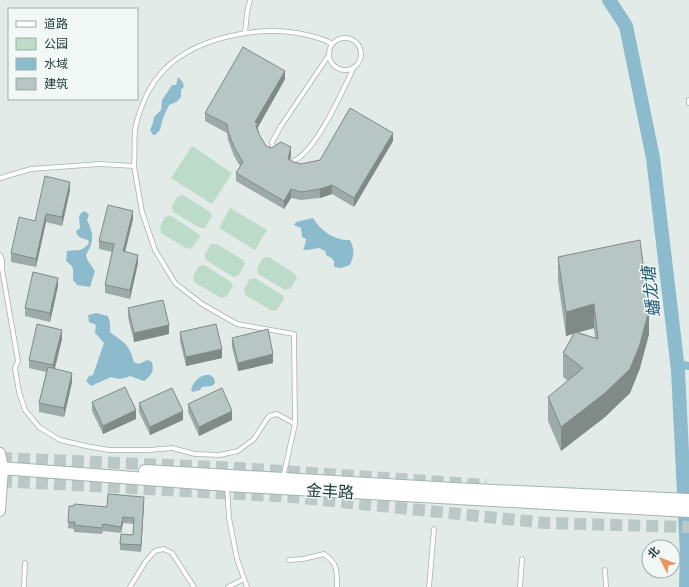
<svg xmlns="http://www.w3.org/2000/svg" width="689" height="587" font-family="Jost,'Noto Sans SC',sans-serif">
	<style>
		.green { fill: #bcdbc8 }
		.water { fill: #8cbbce }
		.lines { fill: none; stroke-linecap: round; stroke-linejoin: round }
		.canal { stroke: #8cbbce; stroke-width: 8 }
		.river { stroke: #8cbbce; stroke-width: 14 }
		.primary-tunnel { stroke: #bcc8c5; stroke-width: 12; stroke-dasharray: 12 6; stroke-linecap: butt }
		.service-casing { stroke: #a5b3b0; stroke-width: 5.5 }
		.tertiary-casing { stroke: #a5b3b0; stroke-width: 12 }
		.secondary-casing { stroke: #a1b6b1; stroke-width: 14 }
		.service { stroke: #fff; stroke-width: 4 }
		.tertiary { stroke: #fff; stroke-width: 10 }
		.secondary { stroke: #fff; stroke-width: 12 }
		.wall { fill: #9daaa7; fill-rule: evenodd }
		.shaded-wall { fill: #808b88 }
		.building { fill: #b7c6c2; stroke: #808b88 }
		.labels { text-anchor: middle; stroke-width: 3; stroke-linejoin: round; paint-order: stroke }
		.street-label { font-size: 16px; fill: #233b38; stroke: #f2f8f6 }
		.water-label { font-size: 17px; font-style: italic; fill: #205b74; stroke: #f2f8f6 }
	</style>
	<rect width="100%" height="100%" fill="#e2ebe8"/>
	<path class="green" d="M192,146l40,27 -20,31 -41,-26z
		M183,195l27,17 2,4 -7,12h-5l-27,-16 -1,-6 6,-10z
		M230,208l37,22 -12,20 -36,-22z
		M171,216l26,17 3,4 -8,11 -4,1 -27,-16 -1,-6 5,-10z
		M211,244h6l26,16 2,4 -7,12 -5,1 -27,-17 -1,-6z
		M269,257l26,17 2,4 -7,11 -5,1 -27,-16 -1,-6 6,-10z
		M204,265l27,17 2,4 -7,11 -5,1 -27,-16 -1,-6 6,-10z
		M255,278l27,17 2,4 -7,11 -5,1 -27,-16 -1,-6 6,-10z"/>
	<path class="water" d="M178,77l4,4 2,5 -3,4v7l-5,5 -7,3 -6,13 -3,12 -5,5h-2l-3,-5 3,-7 1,-6 7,-7 1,-10 10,-15h4z
		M85,211l4,4 -2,5c7,14 7,22 -1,35l2,6 7,10 -5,16 -13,-2 -4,-5c0,-10 2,-13 -7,-19l1,-10c10,-2 14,2 22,-8l-1,-3c-6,-2 -11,-2 -12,-9l4,-3 -1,-11 2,-4z
		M313,218c8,13 22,23 37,22 5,10 4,15 0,25l-9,3 -7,-1v-6l-4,-4 -3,-1 -2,-5 -6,-3 -12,2h-4l2,-5 1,-6 -4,-2 -1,-9 -7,-3 2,-3z
		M96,313l12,3 2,7v9c15,12 18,10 24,30l5,2 8,-4 5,2c2,9 0,13 -8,19l-14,-5c-7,3 -11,4 -19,1l-20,9 -5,-5 3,-5 4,-1 11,-32 -9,-10 1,-8 -7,-3 -1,-7z
		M206,375h4l4,3 1,5 -3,3 -10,1 -2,3 -7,2 -2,-2c2,-7 7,-14 15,-15z"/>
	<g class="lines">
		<path class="canal" d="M677,364l12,2"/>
		<path class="river" d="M609,0l17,26 27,132 25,212 9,185 -1,32"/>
		<path class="primary-tunnel" d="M0,458l239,10 247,17
			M0,481l293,16 253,26 143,4"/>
		<defs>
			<path id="service" d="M245,33l2,-20 3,-13
				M329 54a16 16 0 1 1 32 0a16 16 0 1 1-32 0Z
				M689,100v3
				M274,150l-2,-8 9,-16 48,-71
				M293,161c23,-9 50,-71 61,-94
				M134,166c1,-12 0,-24 1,-36 3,-17 12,-40 23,-53 31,-40 102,-53 149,-42 9,2 18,4 25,9
				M0,178l31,-9 69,-5 34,2 8,46 13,38 20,33 27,21 35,20 57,10 1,90 -12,54
				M0,255l2,5v9l16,92 -3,7 4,24 6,18 14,17 21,13 26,6 23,4h40l23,-2 23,6 25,1 18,-4 16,-12 15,-23 8,-2 18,10
				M227,486l2,32 8,41 10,28
				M289,560l14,-1 21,-5c14,10 13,17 13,33
				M605,570l1,17
				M24,587l1,-24
				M130,587l16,-26 9,-10 9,-2 8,4 22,34
				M228,587l16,-8
				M429,587l5,-58
				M520,587l2,-28"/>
			<path id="tertiary" d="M0,453l3,15 -3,43"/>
			<path id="secondary" d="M0,468l227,17 462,26
				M145,471l308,18 236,11"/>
		</defs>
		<use href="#service" class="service-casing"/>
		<use href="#tertiary" class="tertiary-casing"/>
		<use href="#secondary" class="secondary-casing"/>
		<use href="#service" class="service"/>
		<use href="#tertiary" class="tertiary"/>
		<use href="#secondary" class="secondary"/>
	</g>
	<path class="wall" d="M285,79l-27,48v3l1,4 7,12 25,10 -1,4 4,2 7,2 19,-4 73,-19 -39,66 -22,-13 -12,4 -19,2 -10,-2 -7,11 -48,-28v-8l4,-7 -6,-10 -6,-16 -1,-7 -22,-12v-8z
		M70,190l-8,36 -16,-4 -10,45 -25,-5v-9l24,-32z
		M133,219l-8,33 13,11 -8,36 -25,-6v-8l7,-33 -13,-3v-8z
		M558,257l91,77 -9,34 -10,25 -25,24 -44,34 -13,-30v-24l20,-16 -5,-4v-24l11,-20 -8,3 -8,-55zM594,328l1,10 -17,-6z
		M58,286l-8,36 -25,-6v-8z
		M128,308l41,26 -35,8 -6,-25z
		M180,332l42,26 -36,8 -6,-25z
		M232,338l41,25 -35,8 -6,-24z
		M62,339l-7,30 17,13 -8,35 -25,-5v-9l7,-31 -17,-4v-8z
		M92,402l44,17 -33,15 -11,-23z
		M139,403l44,17 -33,15 -11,-23z
		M188,404l44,16 -33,16 -11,-24z
		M144,503l-3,49 -21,-2v-6l13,-9 1,-11 -11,-1 -2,10 -18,-2 -1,3 -28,-2v-3l-6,-1v-6l39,-15z"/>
	<path class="shaded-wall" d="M285,71v8l-27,48v5l-3,-10z
		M393,133v8l-39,66v-9z
		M291,147v9l-3,11v-8z
		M70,182v8l-8,36v-9z
		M332,185v9l-12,4v-9z
		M291,189v9l-7,11v-8z
		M133,211v8l-10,41v-9z
		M46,214v8l-10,45v-8z
		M138,255v8l-8,36v-9z
		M58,278v8l-8,36v-9z
		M594,304v24l-28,8v-24z
		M649,310v24l-9,34 -10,25 -25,24 -44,34v-24z
		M169,325v9l-35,8v-9z
		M62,330v9l-9,35v-9z
		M222,349v9l-36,8v-9z
		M273,354v9l-35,8v-8z
		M72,373v9l-8,35v-9z
		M136,410v9l-33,15v-8z
		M183,411v9l-33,15v-8z
		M232,411v9l-33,16v-9z
		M144,497v6l-3,49v-7z
		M123,517v6l-2,10v-6z"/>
	<path class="building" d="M243,47l42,24 -30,51 3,2 -2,2 3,8 7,12 5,2 10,-6 10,5 -3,12 6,3 7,2 19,-4 30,-52 43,25 -39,65 -22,-13 -12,4 -19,3 -10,-3 -7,12 -48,-28 7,-11 -9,-15 -6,-16 -1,-7 -22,-11z
		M45,176l25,6 -8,35 -16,-3 -10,45 -25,-6 8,-36 16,4z
		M108,205l25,6 -10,40 15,4 -8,35 -25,-5 9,-41 -15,-3z
		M640,240l9,70 -9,34 -10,25 -25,24 -44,34 -13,-30 35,-29 -20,-15 12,-21 23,7 -4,-35 -28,8 -8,-55z
		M33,272l25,6 -8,35 -25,-5z
		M163,300l6,25 -35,8 -6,-25z
		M37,324l25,6 -9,35 -24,-5z
		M216,324l6,25 -36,8 -6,-25z
		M268,329l5,25 -35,9 -6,-25z
		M48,367l24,6 -8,35 -25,-5z
		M125,387l11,23 -33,16 -11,-24z
		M172,388l11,23 -33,16 -11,-24z
		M222,388l10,23 -33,16 -11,-23z
		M108,494l36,3 -3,48 -21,-1 1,-10 12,1 1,-17 -11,-1 -2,10 -18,-3 -1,4 -28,-3 1,-3h-7l1,-16h5v-2l33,3z"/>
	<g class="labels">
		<g class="street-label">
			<text transform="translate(330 491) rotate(3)" y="6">金丰路</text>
		</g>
		<g class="water-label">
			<text transform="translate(651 292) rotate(-97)" y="6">蟠龙塘</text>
		</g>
	</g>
	<rect x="8" y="8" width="130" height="92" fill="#f2f8f6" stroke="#9facaa"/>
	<rect x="16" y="21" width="20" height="6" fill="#ffffff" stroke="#9facaa"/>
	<text x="44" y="28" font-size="12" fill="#233b38">道路</text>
	<rect x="16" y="38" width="20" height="12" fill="#bcdbc8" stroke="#9facaa"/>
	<text x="44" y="48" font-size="12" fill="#233b38">公园</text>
	<rect x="16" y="58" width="20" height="12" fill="#8cbbce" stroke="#9facaa"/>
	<text x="44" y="68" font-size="12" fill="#233b38">水域</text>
	<rect x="16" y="78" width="20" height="12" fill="#b7c6c2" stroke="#9facaa"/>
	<text x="44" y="88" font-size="12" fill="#233b38">建筑</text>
	<g transform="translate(661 559) rotate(312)"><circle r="19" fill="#f2f8f6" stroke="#9facaa"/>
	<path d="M0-3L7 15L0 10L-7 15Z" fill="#eb9460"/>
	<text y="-6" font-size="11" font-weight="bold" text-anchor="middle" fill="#233b38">北</text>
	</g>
</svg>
